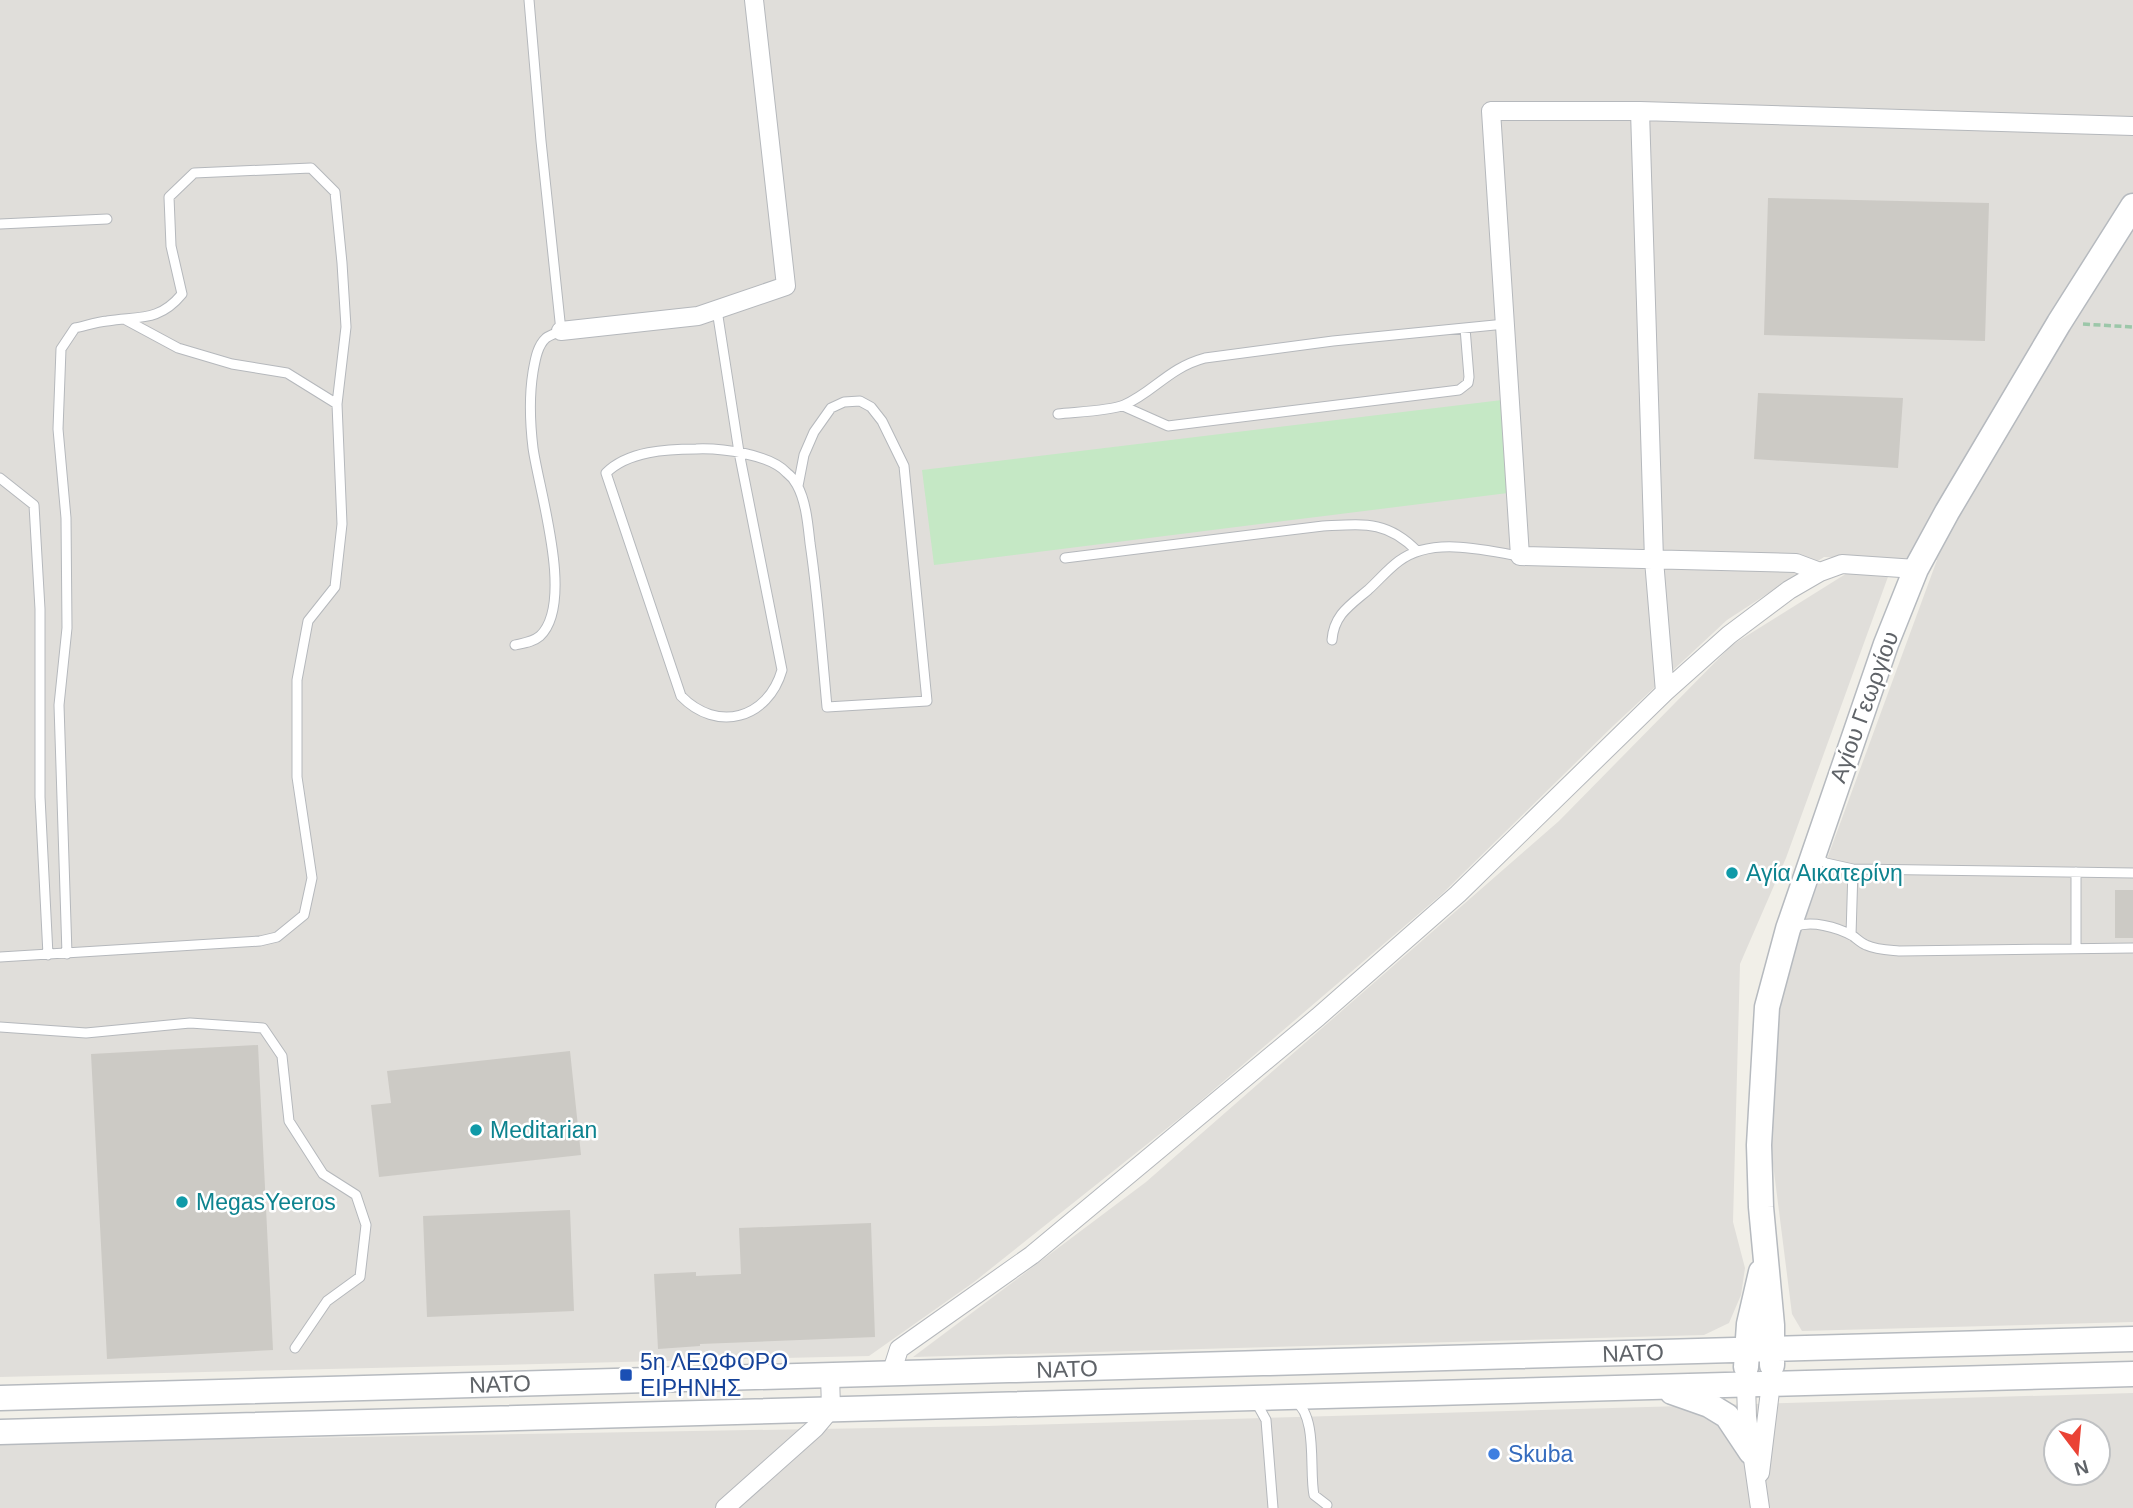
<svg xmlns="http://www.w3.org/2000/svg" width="2133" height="1508" font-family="Arial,sans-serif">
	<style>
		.industrial { fill: #e0deda; fill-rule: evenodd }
		.green { fill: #c5e8c5 }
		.building { fill: #cccac5 }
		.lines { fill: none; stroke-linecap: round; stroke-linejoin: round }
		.lane-casing { stroke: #b5b8bc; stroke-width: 11 }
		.street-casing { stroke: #b5b8bc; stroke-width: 20 }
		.secondary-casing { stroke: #b6babf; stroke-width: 27 }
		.path { stroke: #9cc7a9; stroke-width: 3.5; stroke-dasharray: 7 3.5; stroke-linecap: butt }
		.lane { stroke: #fff; stroke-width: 9 }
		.street { stroke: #fff; stroke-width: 18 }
		.secondary { stroke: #fff; stroke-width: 24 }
		.culture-dot { fill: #0f9aa8; stroke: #fff; stroke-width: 2.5 }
		.transit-dot { fill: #1a4fb4; stroke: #fff; stroke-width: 2.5 }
		.shop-dot { fill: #3f7fe0; stroke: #fff; stroke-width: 2.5 }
		.labels { text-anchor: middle; stroke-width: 5; stroke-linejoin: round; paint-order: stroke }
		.street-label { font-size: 23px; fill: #5f6368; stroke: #fff }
		.culture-label { font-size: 23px; fill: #0d838f; stroke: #fff; text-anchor: start }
		.transit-label { font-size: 23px; fill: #164399; stroke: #fff; text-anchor: start }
		.shop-label { font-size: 23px; fill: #366cbe; stroke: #fff; text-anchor: start }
	</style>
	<rect width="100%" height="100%" fill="#f1efe8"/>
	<path class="industrial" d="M0,0h2133v1322l-331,9 -10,-17 -21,-166 -1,-100 21,-91 146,-397 -113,-3 -97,63 -114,106 -171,168 -252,216 -216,172 -105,74 -869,21z
		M1852,570l37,4 -103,284 -46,106 -7,258 12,46 -4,27 -12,28 -25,12 -791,22 233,-175 413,-361 173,-176z
		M2133,1393v115h-2133v-65l987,-17zM2056,1431h42v42h-42z"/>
	<path class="green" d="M1502,400l6,93 -574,72 -12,-95z"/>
	<path class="building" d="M1768,198l221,5 -4,138 -221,-6z
		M1758,393l145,5 -5,70 -144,-9z
		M2115,890h18v48h-18z
		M258,1045l15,305 -166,9 -16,-305z
		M570,1051l11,104 -202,22 -8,-72 20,-2 -4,-32z
		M570,1210l4,101 -147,6 -4,-101z
		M871,1223l4,114 -175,7v2l-42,3 -4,-75 42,-2v4l45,-2 -2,-46z"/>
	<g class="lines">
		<defs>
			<path id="lane" d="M0,224l107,-5
				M717,310l22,142 43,218c-14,49 -65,63 -101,26l-75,-223c22,-22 61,-24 90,-24 25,-1 74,5 91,24 4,3 8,8 10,12 9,16 11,40 13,58 8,54 12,110 17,164l100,-6 -23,-235 -22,-45 -11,-14 -11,-6 -16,1 -13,6 -17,24 -10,23 -6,31
				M126,320l52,28 54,16 55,9 50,31
				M1123,406l45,20 291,-36 9,-7 1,-6 -4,-49
				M1058,414c17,-2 52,-3 66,-9 30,-13 44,-37 81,-47l128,-17 172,-17
				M0,478l34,27 6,104v188l8,158
				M1065,558l258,-32c40,-2 64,-6 94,25
				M1332,640c2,-25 17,-34 36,-50 10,-9 20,-21 31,-29 33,-25 84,-11 121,-5
				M515,645c9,-2 18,-3 25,-9 35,-33 -1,-145 -7,-188 -3,-25 -4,-51 0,-76 2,-11 4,-26 13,-34 4,-3 11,-5 15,-7l-20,-190 -12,-141
				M1815,857l11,6 27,6 280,4
				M1794,927c17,-7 43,0 59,9 4,3 8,7 13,9 11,5 22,5 33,6l234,-3
				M1851,935l2,-66
				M2076,948v-76
				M0,957l260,-16 17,-4 27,-22 8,-37 -15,-101v-97l11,-59 27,-34 7,-63 -5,-120 9,-77 -4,-64 -7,-71 -24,-24 -117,5 -25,24 2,49 11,48c-23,28 -43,22 -75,27 -11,1 -22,5 -32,7l-14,21 -3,80 8,89 1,110 -8,77 8,249
				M0,1027l86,6 104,-10 73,5 19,28 7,65 34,53 33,21 10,30 -6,52 -33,24 -32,47
				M1295,1401c23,15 14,70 19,94l13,10
				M1256,1402l10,18 7,88"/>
			<path id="street" d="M1640,111l14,449 11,132
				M561,331l137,-15 88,-30 -32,-286
				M1820,572l-24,-9 -276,-7 -29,-445h149l493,15
				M891,1374l8,-25 133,-94 286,-238 140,-123 207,-202 64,-57 60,-45 31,-18 22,-8 74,5
				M1746,1384l1,33 13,91
				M1760,1473l11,-90
				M725,1508l90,-80 16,-19 -1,-34"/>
			<path id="secondary" d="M1772,1365v-40l-11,-118 -2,-62 8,-138 21,-78 98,-285 30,-75 31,-57 112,-189 74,-117
				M1746,1367l3,-43 12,-52
				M1672,1392l37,13 18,11 24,36
				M0,1398l2133,-59
				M0,1432l2133,-58"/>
		</defs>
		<use href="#lane" class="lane-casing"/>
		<use href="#street" class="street-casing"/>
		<use href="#secondary" class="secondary-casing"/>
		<path class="path" d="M2083,324l50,3"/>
		<use href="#lane" class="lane"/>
		<use href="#street" class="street"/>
		<use href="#secondary" class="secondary"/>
	</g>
	<g class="culture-dot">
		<circle cx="1732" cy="873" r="7"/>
		<circle cx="476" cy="1130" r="7"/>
		<circle cx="182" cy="1202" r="7"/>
	</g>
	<rect class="transit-dot" x="619" y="1368" width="14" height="14" rx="3.5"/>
	<circle class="shop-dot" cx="1494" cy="1454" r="7"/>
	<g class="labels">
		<g class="street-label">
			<text transform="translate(1864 707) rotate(-70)" y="8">Αγίου Γεωργίου</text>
			<text transform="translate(1633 1353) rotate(-2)" y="8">ΝΑΤΟ</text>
			<text transform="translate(1067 1369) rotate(-2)" y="8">ΝΑΤΟ</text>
			<text transform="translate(500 1384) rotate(-2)" y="8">ΝΑΤΟ</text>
		</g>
		<g class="culture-label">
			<text x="1746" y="881">Αγία Αικατερίνη</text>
			<text x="490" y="1138">Meditarian</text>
			<text x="196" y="1210">MegasYeeros</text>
		</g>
		<g class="transit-label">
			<text x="640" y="1370">5η ΛΕΩΦΟΡΟ<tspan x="640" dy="26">ΕΙΡΗΝΗΣ</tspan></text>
		</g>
		<g class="shop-label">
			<text x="1508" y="1462">Skuba</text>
		</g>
	</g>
	<g transform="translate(2077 1452) rotate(164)"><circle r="33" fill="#ffffff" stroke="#bfc1c3" stroke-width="2"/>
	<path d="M0-5L12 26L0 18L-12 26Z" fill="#ea4335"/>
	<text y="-10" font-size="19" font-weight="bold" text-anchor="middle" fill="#5f6368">N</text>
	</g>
</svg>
